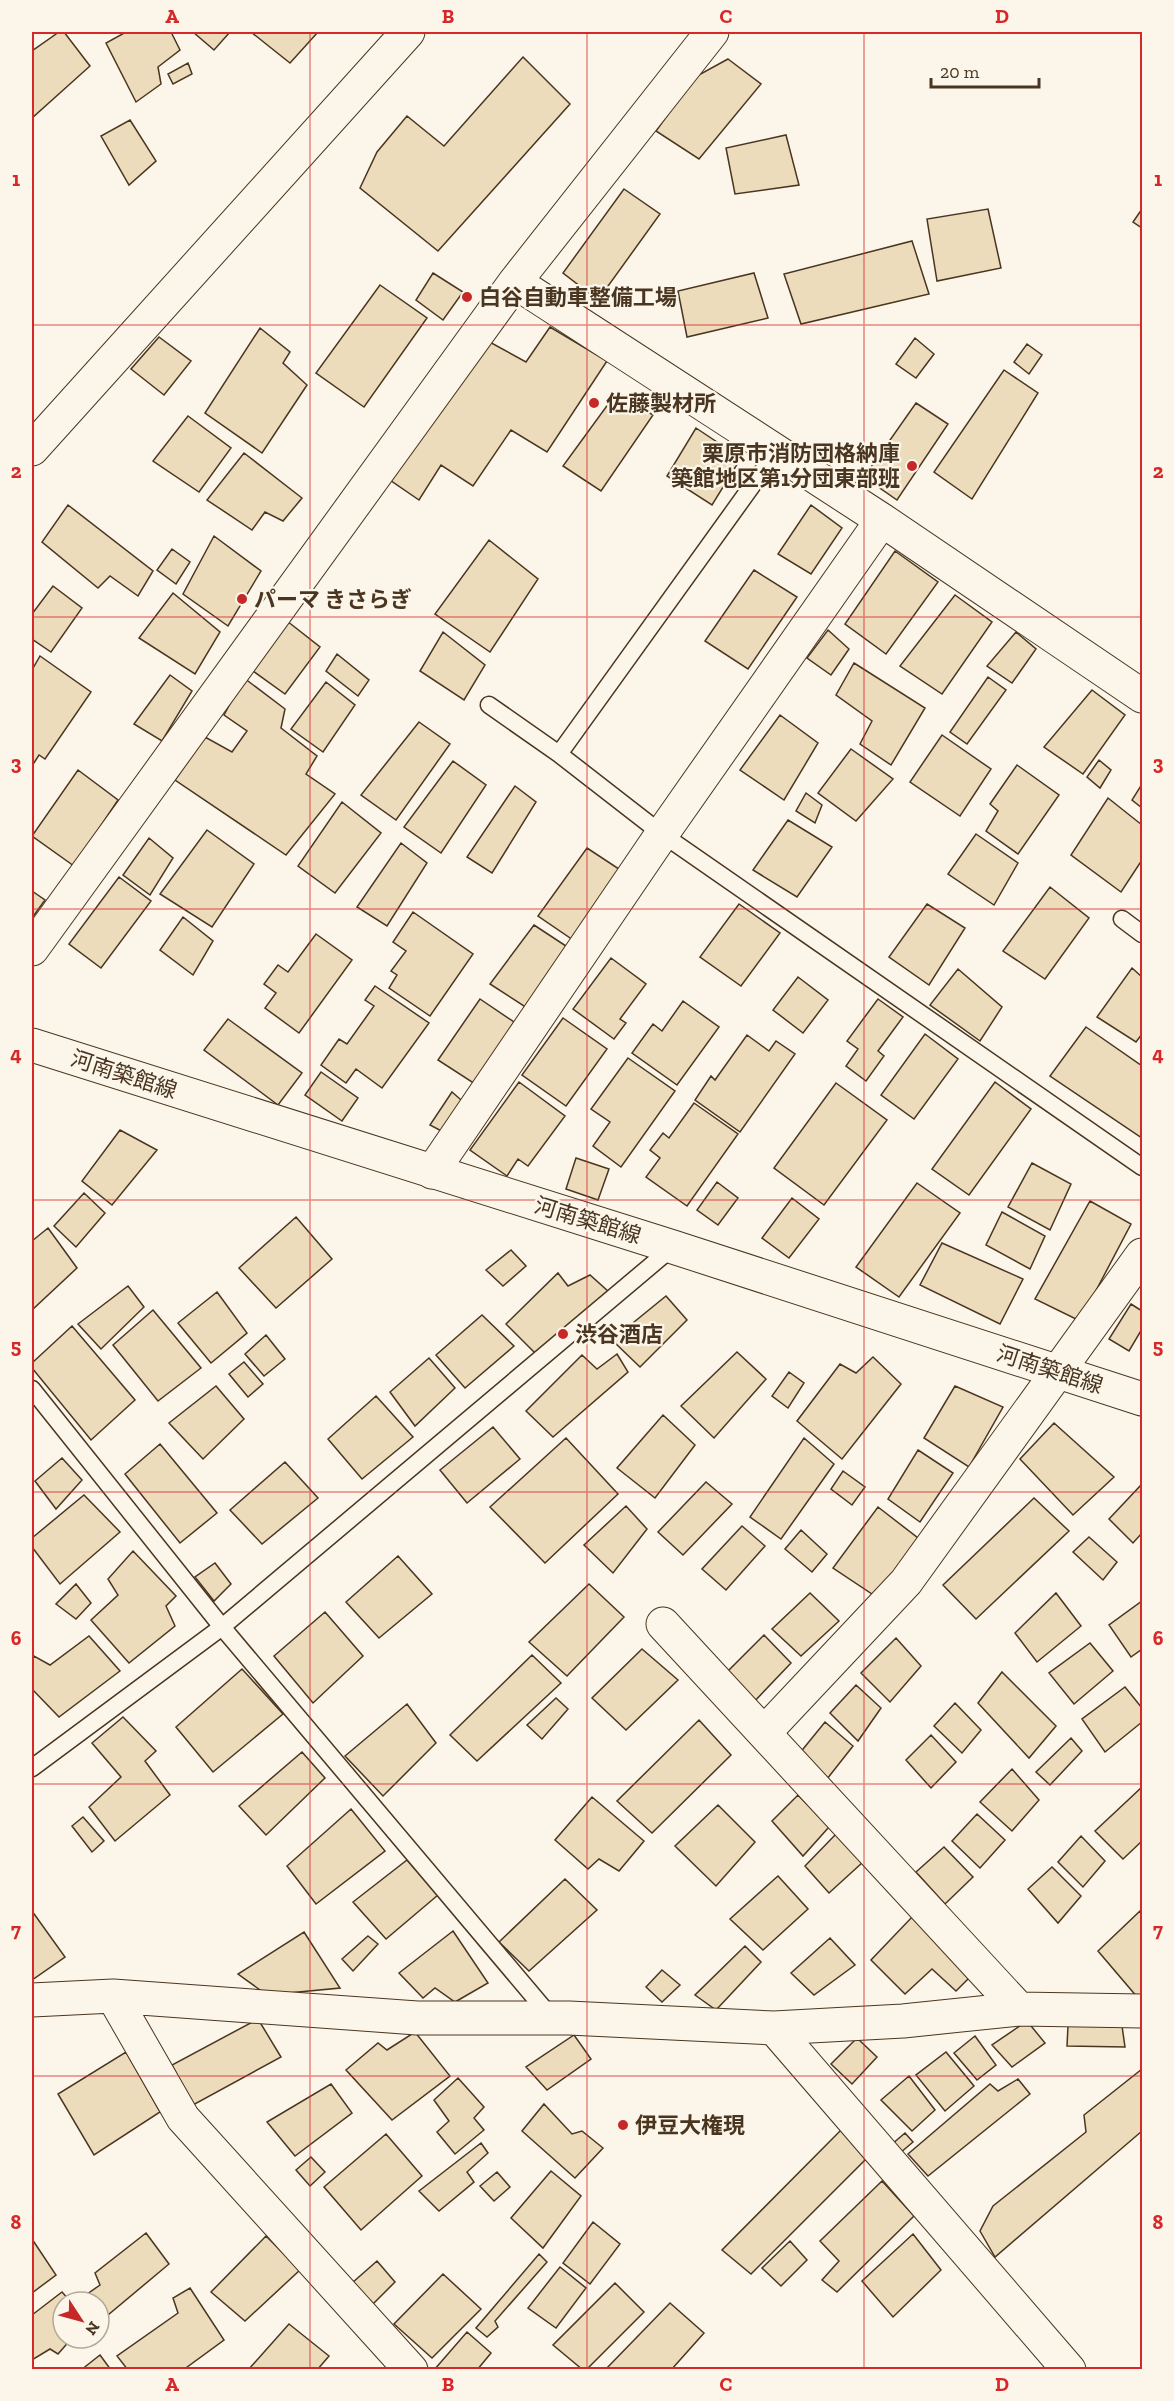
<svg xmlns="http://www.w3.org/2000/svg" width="1174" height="2401" font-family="'Zilla Slab','Noto Sans JP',serif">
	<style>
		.building { fill: #ecdcbc; stroke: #4a3520; stroke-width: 1.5 }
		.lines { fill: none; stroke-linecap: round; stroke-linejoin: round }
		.service-casing { stroke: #4a3520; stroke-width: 19 }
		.minor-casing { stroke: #4a3520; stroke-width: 35 }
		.primary-casing { stroke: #4a3520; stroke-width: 35 }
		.service { stroke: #fbf6e9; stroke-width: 16 }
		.minor { stroke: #fbf6e9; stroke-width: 33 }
		.primary { stroke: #fbf6e9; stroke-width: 33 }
		.grid { fill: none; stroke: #d62828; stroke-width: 1.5; stroke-opacity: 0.55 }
		.poi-dot { fill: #c62828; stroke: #fbf6e9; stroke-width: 2 }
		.labels { text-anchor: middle; stroke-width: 4.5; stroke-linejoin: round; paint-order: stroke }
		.poi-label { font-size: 22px; font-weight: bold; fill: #4a3520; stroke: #fbf6e9; text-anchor: start }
		.street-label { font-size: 22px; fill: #4a3520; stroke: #fbf6e9 }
		.neatline { fill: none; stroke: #d62828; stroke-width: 2 }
		.grid-label { font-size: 20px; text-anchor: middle; font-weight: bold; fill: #d62828 }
	</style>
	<rect width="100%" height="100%" fill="#fbf6e9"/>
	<path class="building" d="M59,32h5l26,34 -58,52v-67z
		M126,32h45l9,18 -22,17 3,17 -25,18 -30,-59z
		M193,32h37l-16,18z
		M251,32h67l-28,31z
		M523,57l47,47 -132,147 -78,-63 17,-36 30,-36 37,30z
		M728,59l33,25 -62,75 -43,-28 39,-54z
		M188,63l4,11 -19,10 -5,-10z
		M130,120l26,41 -27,24 -28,-49z
		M786,135l13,50 -64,9 -9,-46z
		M624,189l36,25 -62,86 -35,-27z
		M988,209l13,59 -64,13 -10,-62z
		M1142,209v19l-9,-6z
		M912,241l17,53 -128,30 -17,-50z
		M433,273l30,19 -20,28 -27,-20z
		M754,273l14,45 -81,19 -9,-46z
		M380,285l47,33 -63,89 -48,-34z
		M550,327l57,34 -60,91 -36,-22 -38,56 -32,-21 -22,35 -32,-22 99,-138 40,22z
		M260,328l30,24 -7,11 24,22 -45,68 -57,-40z
		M159,337l32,24 -27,34 -33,-26z
		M915,338l19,16 -18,24 -20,-14z
		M1027,344l15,11 -13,19 -15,-12z
		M1004,370l34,23 -66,106 -38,-27z
		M617,392l36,23 -52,76 -38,-25z
		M916,403l32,21 -51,76 -33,-23z
		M188,416l43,32 -32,44 -46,-31z
		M696,428l45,30 -29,47 -45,-29z
		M244,453l58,45 -19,23 -18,-9 -13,18 -45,-30z
		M68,505l85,66 -15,25 -28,-20 -12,12 -56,-46z
		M811,505l31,23 -31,46 -33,-20z
		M214,536l47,35 -33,55 -45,-32z
		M489,540l49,39 -48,73 -55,-38z
		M172,549l18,13 -14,22 -19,-14z
		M895,551l43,31 -52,72 -41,-30z
		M754,570l43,27 -49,72 -43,-28z
		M53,586l29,22 -31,44 -19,-13v-25z
		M173,593l47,39 -25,42 -56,-36z
		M955,595l37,27 -50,72 -42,-28z
		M287,621l33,26 -35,47 -32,-23z
		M828,630l21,19 -18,26 -24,-17z
		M443,632l42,33 -21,35 -44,-29z
		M1016,632l20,17 -24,34 -25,-17z
		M337,654l32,26 -11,16 -32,-25z
		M40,656l51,36 -46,67 -6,-4 -7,11v-96z
		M854,663l71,45 -34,57 -31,-21 12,-23 -36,-26z
		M170,675l22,16 -30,50 -28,-17z
		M988,677l18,13 -39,54 -17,-12z
		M244,678l41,31 -4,19 36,28 -11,18 29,20 -49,61 -111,-75 30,-43 27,15 15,-21 -23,-16z
		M326,682l29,23 -32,47 -32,-23z
		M1092,690l33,25 -42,59 -39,-27z
		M780,715l38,28 -34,57 -44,-30z
		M419,722l31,22 -54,76 -35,-25z
		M942,735l49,34 -31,47 -50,-34z
		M851,749l42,30 -37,42 -38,-28z
		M1099,760l12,10 -11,18 -13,-11z
		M453,761l33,24 -45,68 -37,-26z
		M1017,765l42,30 -41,59 -32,-23 12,-20 -8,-7z
		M78,770l40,30 -44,66 -42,-30z
		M1142,784v24l-10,-8z
		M515,786l21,16 -44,71 -25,-16z
		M806,793l16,12 -7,18 -19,-12z
		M1108,798l34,27v35l-21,32 -50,-37z
		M342,802l39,31 -46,60 -37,-27z
		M788,820l44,27 -35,50 -44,-27z
		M207,830l47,34 -42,63 -52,-33z
		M976,834l42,29 -24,42 -46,-31z
		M149,838l24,20 -23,37 -27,-20z
		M401,843l26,20 -40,63 -30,-19z
		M587,848l35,23 -46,71 -38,-26z
		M119,877l32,24 -50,67 -32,-24z
		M1050,887l39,31 -44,61 -42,-28z
		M32,891l13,9 -13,18z
		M739,904l41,29 -39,53 -41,-29z
		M927,904l38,24 -36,57 -40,-28z
		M413,912l60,42 -43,62 -41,-28 8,-13 -6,-4 15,-20 -13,-9z
		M183,917l30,24 -20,34 -33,-25z
		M534,925l35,23 -42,60 -37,-24z
		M316,934l36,26 -53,73 -34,-25 11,-15 -12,-9 14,-19 10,7z
		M611,958l35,26 -26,35 6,4 -12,16 -41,-30z
		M1132,968l10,9v57l-6,8 -39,-25z
		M958,969l44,38 -22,34 -50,-36z
		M798,977l30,23 -25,33 -30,-23z
		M375,986l54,37 -47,65 -26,-19 -10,14 -25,-18 18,-26 8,5 27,-38 -9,-6z
		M480,999l34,23 -39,62 -37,-24z
		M878,999l25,18 -25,34 6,5 -18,25 -20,-15 12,-17 -11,-8z
		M683,1001l36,26 -42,58 -45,-32 21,-29 9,7z
		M563,1018l44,31 -41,57 -44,-31z
		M228,1019l74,54 -24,32 -74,-55z
		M1086,1027l56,39v72l-92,-62z
		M925,1034l33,25 -44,60 -33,-24z
		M747,1035l22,16 7,-10 19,13 -55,78 -45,-32 16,-24 4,4z
		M628,1058l47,33 -54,76 -28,-21 17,-24 -19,-13z
		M321,1072l37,26 -16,23 -37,-26z
		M519,1082l46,34 -37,50 -10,-7 -11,17 -37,-26z
		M995,1082l36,27 -62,86 -37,-26z
		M836,1083l51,37 -63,85 -50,-37z
		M452,1092l16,14 -21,28 -17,-9z
		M694,1103l44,31 -51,72 -41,-29 14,-19 -10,-8 13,-17 6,5z
		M120,1130l37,20 -45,55 -30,-24z
		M576,1158l33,11 -11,31 -32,-11z
		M1032,1163l39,21 -21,46 -42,-23z
		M717,1182l21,16 -20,27 -21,-15z
		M917,1183l43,30 -61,84 -43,-30z
		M84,1193l21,20 -29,34 -22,-21z
		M792,1198l27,21 -30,39 -27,-20z
		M1090,1201l41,23 -51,97 -45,-22z
		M1002,1212l43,24 -15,33 -44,-24z
		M296,1217l36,42 -56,49 -37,-40z
		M48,1228l29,40 -45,42v-69z
		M942,1243l81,36 -23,45 -80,-39z
		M511,1250l15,16 -23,20 -17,-16z
		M558,1273l10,13 22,-11 19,17 -71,64 -32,-32z
		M128,1286l16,21 -43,42 -23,-25z
		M217,1292l30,41 -36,30 -33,-40z
		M666,1296l21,24 -47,47 -28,-27z
		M1131,1304l11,7v18l-13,22 -20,-12z
		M153,1310l48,58 -43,33 -45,-56z
		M482,1315l32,31 -49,42 -29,-33z
		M72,1326l63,74 -44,40 -59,-72v-5z
		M266,1335l19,24 -21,17 -19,-22z
		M737,1352l29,27 -52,59 -33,-32z
		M617,1354l11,18 -75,65 -27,-26 56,-56 15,14z
		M873,1357l28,27 -59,75 -45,-38 43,-57 16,9z
		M429,1358l26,30 -40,38 -25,-34z
		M244,1362l19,22 -15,13 -19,-23z
		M789,1372l15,11 -16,25 -16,-12z
		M216,1386l28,33 -41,40 -34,-36z
		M955,1386l48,21 -34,60 -45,-29z
		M376,1396l37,41 -51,42 -34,-40z
		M663,1415l32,30 -40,53 -38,-30z
		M1054,1423l60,54 -41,38 -53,-56z
		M493,1427l27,32 -53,44 -27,-33z
		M566,1438l52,56 -73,69 -55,-56z
		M804,1438l30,26 -53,75 -31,-22z
		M160,1444l57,69 -37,30 -55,-69z
		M918,1450l35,23 -33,49 -32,-23z
		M62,1458l20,22 -26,29 -21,-28z
		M285,1462l33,36 -56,46 -32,-34z
		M843,1471l22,16 -13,18 -21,-16z
		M706,1482l26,22 -49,51 -25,-23z
		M1142,1484v49l-9,10 -24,-24z
		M84,1495l36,37 -60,52 -28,-37v-9z
		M1034,1498l35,33 -93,88 -33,-34z
		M626,1506l21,23 -34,44 -29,-28z
		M878,1507l40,31 -40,60 -45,-30z
		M742,1526l23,20 -39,44 -24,-21z
		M801,1530l26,24 -15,18 -27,-23z
		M1089,1537l28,25 -14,18 -30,-28z
		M133,1551l43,45 -10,10 9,20 -46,37 -38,-43 27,-25 -10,-16z
		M398,1556l34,38 -53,44 -33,-36z
		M215,1563l16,21 -17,17 -19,-24z
		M76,1584l15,19 -15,16 -20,-15z
		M589,1584l35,33 -57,59 -38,-34z
		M810,1593l29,28 -38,35 -29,-27z
		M1056,1593l25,33 -44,36 -22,-29z
		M1142,1601v48l-11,8 -22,-32z
		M325,1612l38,44 -50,47 -39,-47z
		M764,1635l27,28 -41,43 -30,-27z
		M89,1636l31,35 -61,46 -27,-28v-27l2,-6 16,9z
		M896,1638l25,28 -31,36 -29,-29z
		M1090,1643l23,28 -39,33 -25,-31z
		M642,1649l36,31 -52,50 -34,-32z
		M532,1655l29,28 -84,78 -27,-26z
		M242,1669l41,45 -70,58 -37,-45z
		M1002,1672l54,54 -27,32 -51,-55z
		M856,1685l25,23 -23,33 -28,-28z
		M1125,1687l17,21v14l-37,30 -23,-33z
		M556,1698l12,11 -26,30 -15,-14z
		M955,1703l26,27 -19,23 -28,-27z
		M407,1704l29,39 -53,53 -38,-40z
		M123,1717l33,34 -11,10 25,34 -55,46 -26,-34 32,-30 -29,-34z
		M699,1720l32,35 -79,78 -35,-32z
		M825,1722l28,24 -26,33 -28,-25z
		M931,1735l25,27 -25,26 -25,-28z
		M1071,1738l11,13 -32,34 -14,-13z
		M302,1752l23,26 -59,57 -27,-29z
		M1012,1769l27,31 -27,31 -32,-29z
		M1142,1787v54l-19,18 -28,-28z
		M798,1795l31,32 -26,29 -31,-35z
		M592,1797l52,44 -25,30 -20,-12 -11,10 -33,-29z
		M718,1805l37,37 -39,44 -41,-40z
		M351,1809l34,42 -69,53 -29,-38z
		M977,1814l28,26 -25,28 -28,-27z
		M83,1817l21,24 -12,11 -20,-26z
		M836,1834l27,28 -34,31 -24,-27z
		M1081,1836l24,25 -22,26 -25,-25z
		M944,1847l29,30 -28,27 -29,-32z
		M407,1860l31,35 -52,44 -33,-37z
		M1052,1867l29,29 -23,27 -30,-34z
		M778,1876l30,33 -45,41 -33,-31z
		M565,1879l32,31 -68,61 -30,-29z
		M32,1911l33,46 -33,23z
		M1140,1911l2,4v78l-4,5 -40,-47z
		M913,1916l57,61 -14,14 -24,-22 -27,25 -34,-34z
		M453,1931l35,52 -33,19 -20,-14 -12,10 -24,-25z
		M304,1932l36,56 -73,7 -29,-21z
		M368,1936l10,8 -25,27 -11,-12z
		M830,1938l25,27 -41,30 -23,-22z
		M745,1946l16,16 -45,48 -21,-15z
		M662,1970l18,15 -18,17 -16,-15z
		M258,2019l23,38 -88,48 -21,-40z
		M1027,2021l18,22 -33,24 -20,-22z
		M1068,2026h54l3,21 -58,-1z
		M415,2032l35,44 -58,44 -46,-50 32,-27 9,7z
		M574,2035l17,24 -44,31 -21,-23z
		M975,2036l21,29 -19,15 -23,-27z
		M857,2038l20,19 -25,27 -21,-20z
		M126,2052l34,60 -66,43 -36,-61z
		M946,2052l28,34 -29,25 -29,-36z
		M1142,2069v62l-147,126 -15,-26 13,-25 93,-74 -2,-17z
		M909,2076l26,34 -23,21 -31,-31z
		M458,2078l26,29 -10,11 10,12 -29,24 -18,-22 12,-11 -15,-21z
		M1018,2079l12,15 -102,82 -20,-22 82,-70 8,7z
		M331,2084l21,29 -57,43 -28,-34z
		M544,2104l28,30 10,-3 21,17 -28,30 -53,-47z
		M843,2128l26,28 -118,118 -29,-24z
		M905,2133l8,9 -13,11 -9,-8z
		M386,2134l36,42 -61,54 -37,-43z
		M481,2143l7,10 -21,19 7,10 -35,29 -20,-20z
		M311,2157l14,15 -15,14 -14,-16z
		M551,2171l30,25 -38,52 -32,-30z
		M497,2172l13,15 -16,14 -14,-15z
		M882,2181l32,35 -77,76 -15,-12 17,-19 -19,-20z
		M593,2222l27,22 -30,40 -27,-21z
		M146,2233l23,31 -67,56 -3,-3v-15h-12l-4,-5 17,-12 -5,-12z
		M913,2234l28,36 -48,47 -31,-36z
		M266,2236l34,34 -55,51 -34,-29z
		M32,2239l24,36 -24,18z
		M790,2241l17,19 -26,26 -19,-18z
		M539,2254l8,8 -52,59 3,6 -11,10 -11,-9z
		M377,2261l18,21 -22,22 -21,-21z
		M560,2267l26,21 -30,40 -28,-20z
		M443,2274l38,35 -49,49 -38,-34z
		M615,2283l29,29 -58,58h-3l-30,-25z
		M190,2288l34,52 -41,30h-55l-11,-14 61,-43 -5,-15z
		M62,2292l9,10h-8v36h9l-14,16 -8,-5 -18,11v-45z
		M670,2303l34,30 -33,37h-66z
		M289,2324l40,32 -12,14h-69z
		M467,2332l24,21 -14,17h-43z
		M100,2355l11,15h-30z"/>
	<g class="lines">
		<defs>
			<path id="service" d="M489,705l70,49 103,80 480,333
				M559,754l218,-303
				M1122,919l20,15
				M32,1389l190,238 329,390
				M32,1768l190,-141 451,-380"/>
			<path id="minor" d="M515,282l367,238 260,176
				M32,449l376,-417
				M32,949l483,-667 197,-250
				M432,1172l230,-338 220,-314
				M663,1624l356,385
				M764,1733l142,-151 236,-327
				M113,1996l70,122 228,252
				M32,2000l81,-4 304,22h152l205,10 129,-7 116,-12 123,2
				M774,2028l295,342"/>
			<path id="primary" d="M32,1045l641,202 469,152"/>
		</defs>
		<use href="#service" class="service-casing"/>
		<use href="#minor" class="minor-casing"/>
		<use href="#primary" class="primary-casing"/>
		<use href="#service" class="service"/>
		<use href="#minor" class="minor"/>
		<use href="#primary" class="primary"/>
	</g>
	<path class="grid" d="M310,32v2338M587,32v2338M864,32v2338M32,325h1110M32,617h1110M32,909h1110M32,1200h1110M32,1492h1110M32,1784h1110M32,2076h1110"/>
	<g class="poi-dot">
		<circle cx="467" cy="297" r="6"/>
		<circle cx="594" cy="403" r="6"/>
		<circle cx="912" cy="466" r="6"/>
		<circle cx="242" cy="599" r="6"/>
		<circle cx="563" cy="1334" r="6"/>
		<circle cx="623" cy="2125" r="6"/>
	</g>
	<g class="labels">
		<g class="poi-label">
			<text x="479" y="305">白谷自動車整備工場</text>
			<text x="606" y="411">佐藤製材所</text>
			<text x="900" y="461" text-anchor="end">栗原市消防団格納庫<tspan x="900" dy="25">築館地区第1分団東部班</tspan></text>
			<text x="254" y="607">パーマ きさらぎ</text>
			<text x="575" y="1342">渋谷酒店</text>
			<text x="635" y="2133">伊豆大権現</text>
		</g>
		<g class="street-label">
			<text transform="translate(124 1074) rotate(18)" y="8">河南築館線</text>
			<text transform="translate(588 1220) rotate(17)" y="8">河南築館線</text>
			<text transform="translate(1050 1369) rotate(18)" y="8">河南築館線</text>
		</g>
	</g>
	<rect width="1174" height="2401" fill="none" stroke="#fbf6e9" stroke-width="66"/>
	<g transform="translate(81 2320) rotate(126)"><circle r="28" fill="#fbf6e9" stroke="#b4a999" stroke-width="1.5"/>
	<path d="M0-4.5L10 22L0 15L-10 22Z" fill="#c62828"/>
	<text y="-9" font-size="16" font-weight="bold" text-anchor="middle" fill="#4a3520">N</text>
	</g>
	<path d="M931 78v9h108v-9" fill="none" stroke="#4a3520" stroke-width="3"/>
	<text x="940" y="78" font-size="18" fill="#4a3520" stroke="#fbf6e9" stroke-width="4.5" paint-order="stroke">20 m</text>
	<rect x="33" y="33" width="1108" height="2335" class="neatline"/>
	<g class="grid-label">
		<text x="172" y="23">A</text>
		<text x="448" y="23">B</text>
		<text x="726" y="23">C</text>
		<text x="1002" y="23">D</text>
		<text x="16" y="186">1</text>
		<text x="1158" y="186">1</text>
		<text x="16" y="478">2</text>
		<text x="1158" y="478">2</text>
		<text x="16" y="770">3</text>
		<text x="1158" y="770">3</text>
		<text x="16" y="1061">4</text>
		<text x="1158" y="1061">4</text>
		<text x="16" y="1353">5</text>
		<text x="1158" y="1353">5</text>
		<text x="16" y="1645">6</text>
		<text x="1158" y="1645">6</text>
		<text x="16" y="1937">7</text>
		<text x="1158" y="1937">7</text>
		<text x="16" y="2229">8</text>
		<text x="1158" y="2229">8</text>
		<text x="172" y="2391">A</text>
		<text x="448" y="2391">B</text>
		<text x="726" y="2391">C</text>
		<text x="1002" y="2391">D</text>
	</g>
</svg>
